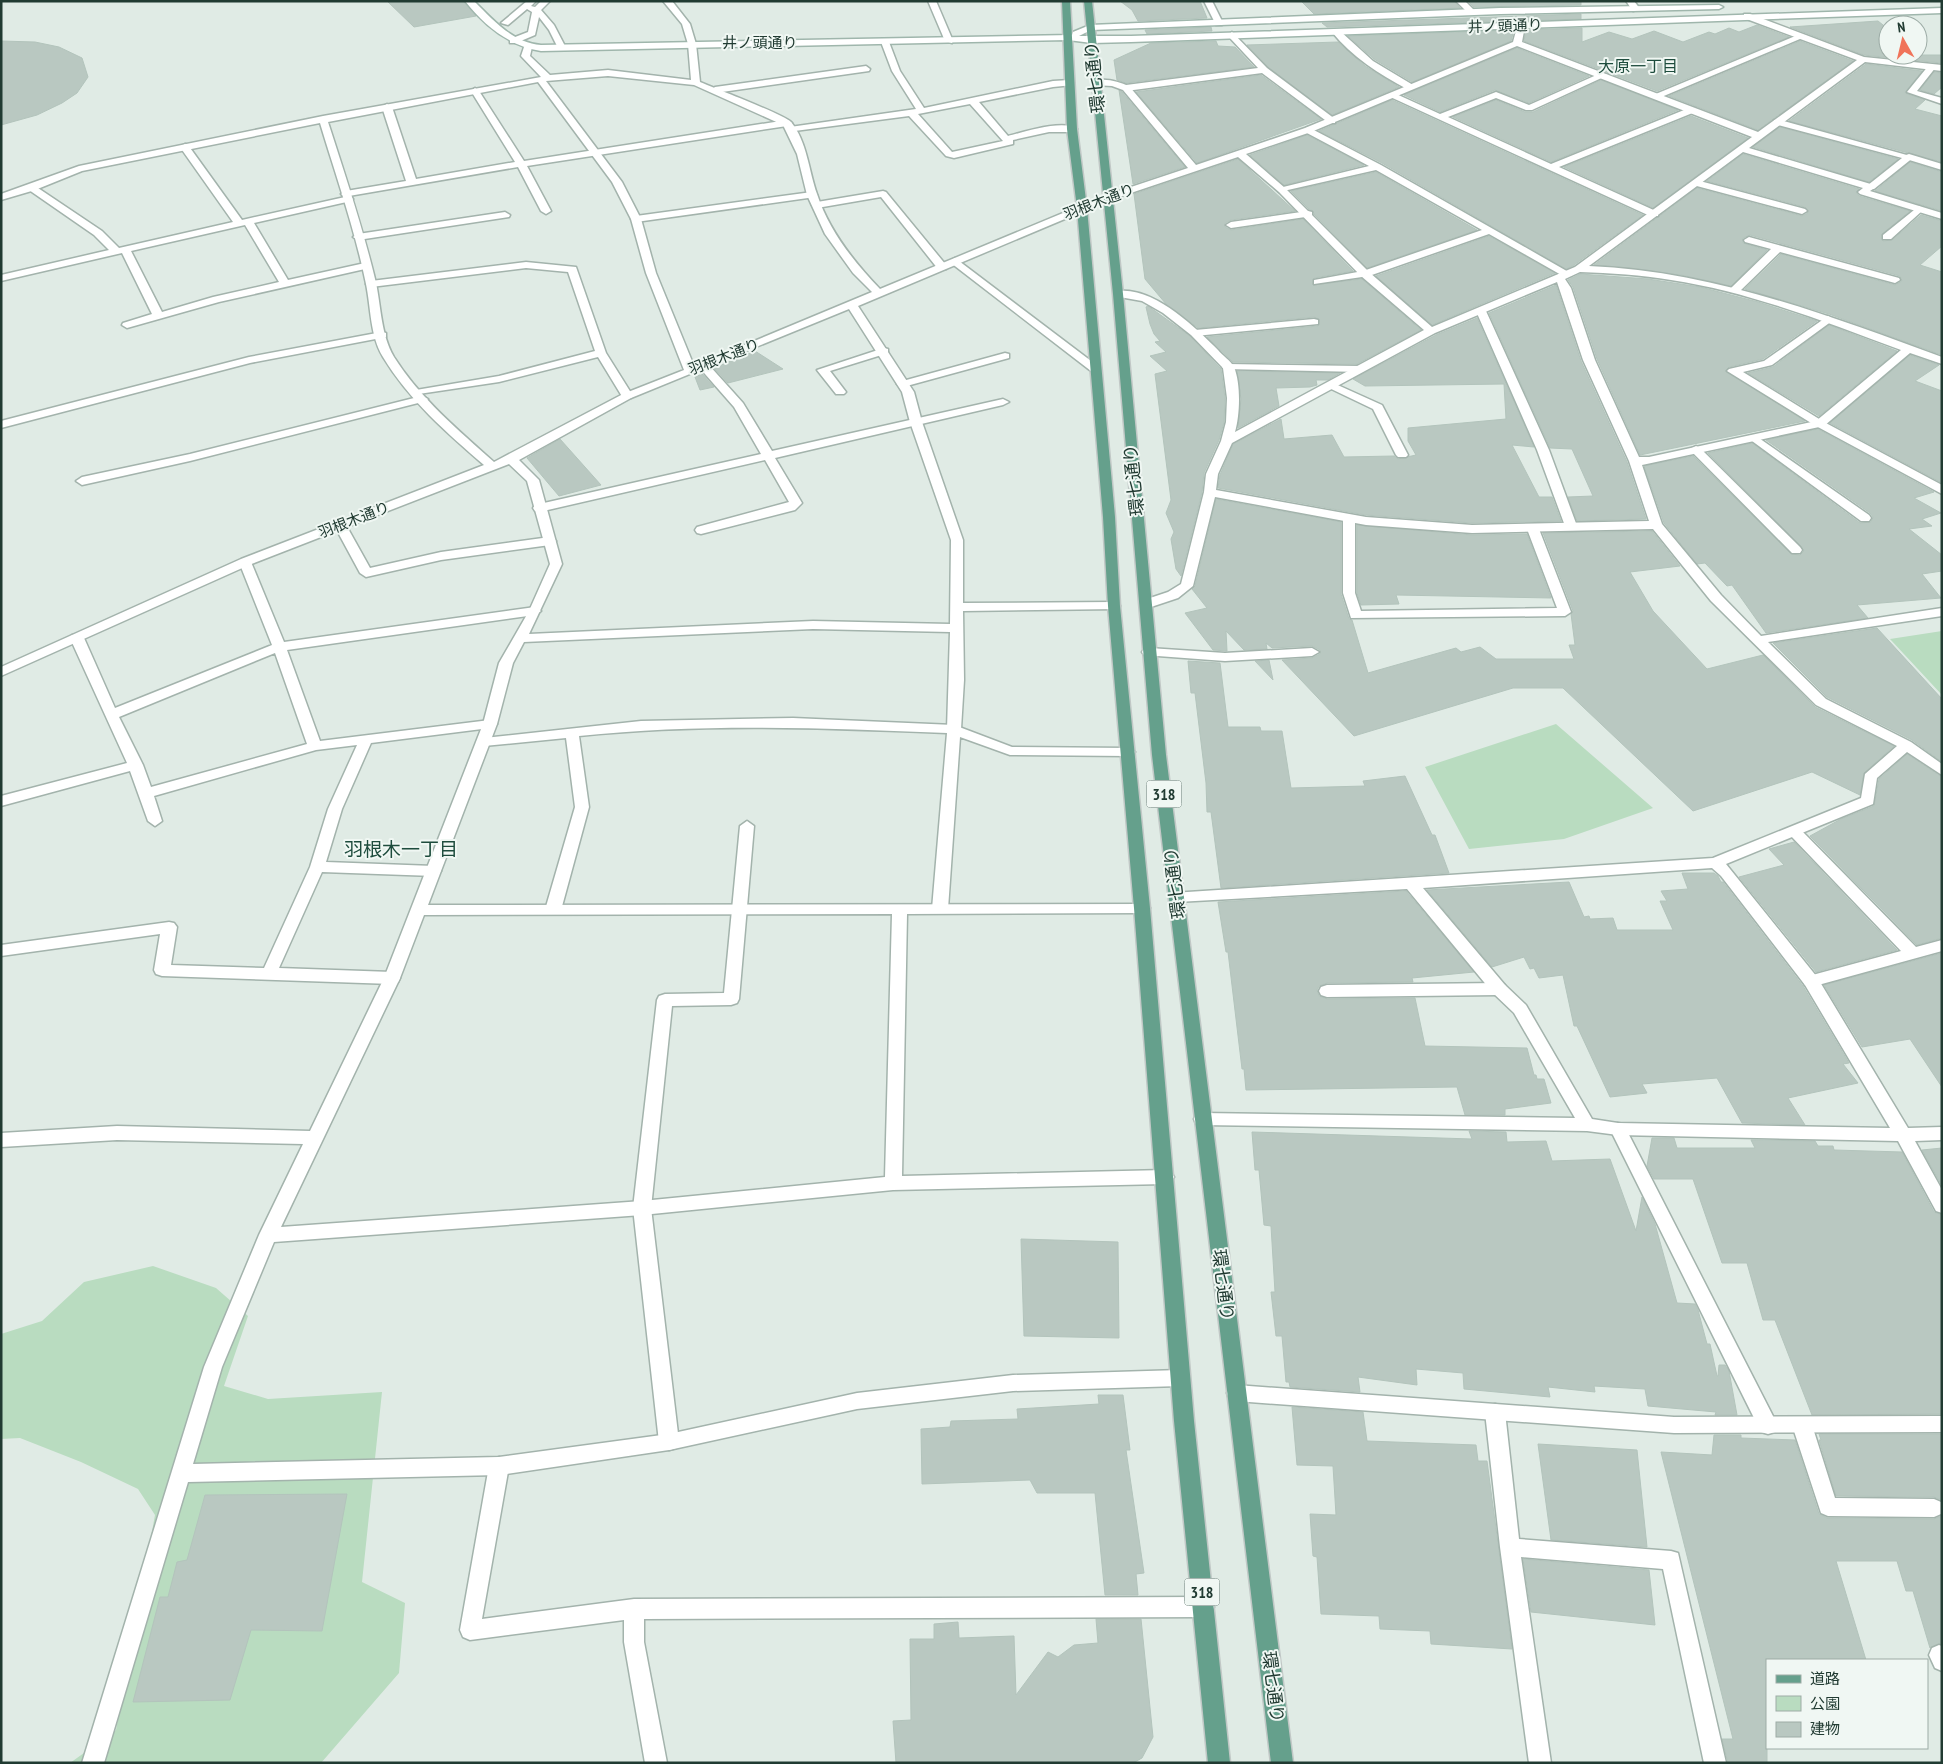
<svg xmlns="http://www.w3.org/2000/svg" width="1943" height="1764" font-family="'PT Sans Narrow','Noto Sans JP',sans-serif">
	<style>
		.green { fill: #b9dcc0 }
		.building { fill: #b9c8c1; stroke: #b3c4bc }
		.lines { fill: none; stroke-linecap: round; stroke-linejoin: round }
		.lane-casing { stroke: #a3b3ac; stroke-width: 3 }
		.street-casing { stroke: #a3b3ac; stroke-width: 3 }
		.secondary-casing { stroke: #9fb6ac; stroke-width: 3 }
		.primary-casing { stroke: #c1c8c6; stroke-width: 3 }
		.lane { fill: #fff; fill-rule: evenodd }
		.street { fill: #fff; fill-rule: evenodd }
		.secondary { fill: #fff; fill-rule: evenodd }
		.primary { fill: #65a08c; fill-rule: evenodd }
		.labels { text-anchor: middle; stroke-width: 4; stroke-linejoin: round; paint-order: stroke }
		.far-street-label { font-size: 15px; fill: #213b32; stroke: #f0f7f3 }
		.far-neighbourhood-label { font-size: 16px; fill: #1e4c3d; stroke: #f0f7f3 }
		.shield { fill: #f0f7f3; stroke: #5f736c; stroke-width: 1 }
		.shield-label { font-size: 16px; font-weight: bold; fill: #213b32 }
		.street-label { font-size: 18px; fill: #213b32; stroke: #f0f7f3 }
		.neighbourhood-label { font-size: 19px; fill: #1e4c3d; stroke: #f0f7f3 }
	</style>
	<rect width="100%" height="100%" fill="#e0ebe5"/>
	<path class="green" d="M1942,631v64l-52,-56z
		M1556,724l97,84 -89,31 -95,10 -44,-82z
		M153,1266l63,22 32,28 -24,70 44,13 114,-7 -20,190 43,21 -6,70 -78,90h-251l46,-33 39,-215 -17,-26 -57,-27 -61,-24 -19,1v-105l41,-13 42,-39z"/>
	<path class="building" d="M387,1h76l13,15 -62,11z
		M1120,1h80l7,17 -69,3 -6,-11z
		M1301,1h153l6,7 -146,6z
		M1468,1h113v4l-107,2z
		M1581,14v5l-254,8 -5,-4z
		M1878,21l10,8v26h54v8l-78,-8 -74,-28z
		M1757,25l32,12 -132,54 -133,-50 2,-11 56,-2v14l27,-10 23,7 22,-8 29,11 26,-10 6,2 14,-6 10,4z
		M1211,27l1,4 -65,3 -2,-4z
		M1514,30l-3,11 -99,41 -38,-23 -26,-23z
		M1,41l34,1 24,5 23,11 6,19 -11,16 -15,10 -25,12 -36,10z
		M1216,41l2,5 17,1 19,20 -128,16 -9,-3 -3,-20 37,-17z
		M1800,41l53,20 -95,69 -89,-34z
		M1338,42l27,24 34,21 -67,28 -64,-48 -21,-22z
		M1517,48l72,28 -60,27 -34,-13 -55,22 -36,-17z
		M1866,64l56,7 -17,22 20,7 -10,9 27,7v46l-153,-41z
		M1934,72l8,1v14l-8,7 -14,-4z
		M1261,75l60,44 -124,44 -61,-71z
		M1601,80l77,30 -127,52 -98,-45 43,-17 29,12h8z
		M1119,90l3,2 63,75 -52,17z
		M1392,100l251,115 -69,50 -8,4 -184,-106 -63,-32z
		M1691,116l57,22 -95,70 -89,-41z
		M1780,127l118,32 -29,23 -116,-35z
		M1307,135l57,30 -80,20 -34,-30z
		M1743,154l116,35 -3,3 3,4 51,15 -28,23 1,7 9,-1 29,-25 21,6v25l-22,19 22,7v83l-113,-41 -84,-25 36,-35 114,31 7,-4 -2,-5 -150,-41 -7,3v5l24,7 -36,36 -50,-11 -87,-10 103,-77 105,28 6,-3 -3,-6 -98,-26z
		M1238,159l57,52 -64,9 -6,3v4l6,3 72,-11 50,52 -39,7 -1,7 49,-6 59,51 -64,34 -124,-2 -26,-25 111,-11 1,-7 -5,-2 -116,11 -32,-24 -21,-25 -11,-85z
		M1910,162l32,10v39l-67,-20z
		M1376,172l101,58 -110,38 -53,-54 -1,-3 -4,-2 -18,-18z
		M1489,236l66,37 -123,52 -56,-49z
		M1580,274l68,5 52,8 58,15 59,19 -54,38 -34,8 -4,4 80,50 -165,34 -43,-96 -24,-72 -5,-7z
		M1556,285l25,76 46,101 19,57 -69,2 -9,-24 25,-1 -21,-47 -22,-1 -61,-135z
		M1148,306l42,30 31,33 4,29 -1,24 -5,18 -15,33 -2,19 -21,84 -5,-7 -5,-30 3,-7 -8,-19 5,-13 -16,-126 12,-3 -17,-15 16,-4 -11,-10 5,-1 -6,-7 -4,-10 -4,-17z
		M1477,318l57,129 -22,-2 27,52h13l9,24 -89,2 -106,-8 -148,-27 2,-13 13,-31 48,-25 3,20 48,-4 12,22 50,-1 4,3 18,-4 -8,-14v-13l98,-9 -2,-35 -139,2 -12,-7 83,-44z
		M1829,325l68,26 -78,65 -71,-43 25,-6z
		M755,351l28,18 -55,14 -14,-15z
		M1910,355l29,10 -24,16 27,10v92l-112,-60z
		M1237,371l103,2 -12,7h-12l1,5 -7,2 -34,1 3,18 -41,22 3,-29z
		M702,374l12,13 -14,3 -5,-13z
		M1818,429l116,63 -20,6 27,15 -19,6 10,7 -23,3 33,26v16l-20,3 19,24 -84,7 11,13 -102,15 -34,-48 -5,1 -22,-23 -8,1 -33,-41 -20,-57 49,-10 98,98 9,1 4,-4 -3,-5 -93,-93 44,-10 108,80 11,-1 2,-5 -3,-4 -104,-73z
		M560,439l41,46 -42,11 -32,-38z
		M1216,499l125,23v72l8,25 3,1 16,53 88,-25 5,4 19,-5 16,12h78l-5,-14h6l-4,-31 2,-3 -30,-78 109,-2 28,35 -50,6 23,39 54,58 56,-14 52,52 79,39 -30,27 -4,22 -48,-23 -119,39 -130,-123h-50l-159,48 -72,-76 30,-2 8,-4v-4l-8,-4 -40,2 -6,-5 1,6 -23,1 -18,-19 1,20 -14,-1 -28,-37 22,-5 -15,-19 3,-3z
		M1357,525l115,10 55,-1 24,64 -155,-3 3,9 -38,1 -4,-12z
		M1877,628l65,71v63l-30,-22 -85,-43 -54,-54z
		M1269,660l4,20 -18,-19z
		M1188,661l32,2 8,64h32l1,4h21l9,57 74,-2 -2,-5 42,-5 27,59h3l14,38 -228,15 -10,-76h-4l-1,-29 -11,-90h-4z
		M1907,754l35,23v161l-25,7 -107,-109 31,-17 33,-13 5,-27z
		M1794,842l103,108 -81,22 -77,-95 45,-12 -15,-16z
		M1682,873h32l4,3 3,6h2l80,104 46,77 -6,1 15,19 -70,15 17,27 -63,-2 -25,-45 -75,6 5,9 -37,4 -33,-71h-3l-11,-51 -24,3 -5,-10 -4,1 -6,-12 -32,10 -65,-77 142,-8 15,35 5,-1 1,3 23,-1 4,12h56l-13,-29h7l-6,-10 27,-2z
		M1406,891l68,81 -62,6 1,4 -86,1 -8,3 -2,4 2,6 8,3 88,-1 10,48 102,2 7,27h2l1,4h7l7,24 -46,6v6h-40l-8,-28 -211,3 -2,-21h-2l-14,-117h-2l-8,-50z
		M1942,953v134l-32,-48 -48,8 -38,-62z
		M1469,1131l37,1 1,10 39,-1 6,20 58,-2 26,72 6,-34 13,27 22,79 18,1 3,6 9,34h3l7,32h1l1,-11h6l4,6 8,44h-22l1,-3 -68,-6 -3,-17 -51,-3 1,6 -47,-5 2,10 -86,-8 -1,-16 -47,-4 1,16 -59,-8 2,15 -70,-5 -1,-5h-3l-4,-46h-6l-5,-44h4l-4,-66 -7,-1 -5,-55h-4l-3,-38 220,7z
		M1652,1138h22l3,10h78l-4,-8 64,1 3,5h15l1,4 68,2 32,60 8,3v199l-130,1 -37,-95h-12l-16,-57h-25l-29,-84h-39l-7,-13z
		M1942,1148v38l-20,-36z
		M1021,1239l97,3 1,96 -95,-2z
		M1098,1395h25l7,55h-4l18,123 -8,1 2,21h-33l-10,-102h-58l-7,-13 -108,4 -1,-55 29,-2 1,-6 67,-2 -1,-10 82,-5z
		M1292,1407l71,5 4,29 109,4 2,16h9l25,188 -81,-5 -1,-13 -50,-2 -1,-13 -58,-2 -4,-57 -4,-1 -3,-42 26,1 -3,-49 -36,-1z
		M1819,1434h123v66l-8,-3 -98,-1 -17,-56h2z
		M1714,1435h27v3l54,2 24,74 8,4 107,1 8,-3v128l-12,4 -17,-57h-7l-9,-30h-61l30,99h-99v103h-39l-6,-24h11l-72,-287 51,3z
		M1538,1444l99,6 10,97 -96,-7z
		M347,1494l-25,137 -71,-1 -21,70 -97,2 27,-105h8l9,-35 10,-2 18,-65z
		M1523,1559l126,11 6,55 -124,-13z
		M1096,1619h45l12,118 -11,21 -9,5h-237l-3,-42 18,-1 -1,-81h24v-15l24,-2 1,16 55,-2 2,59 32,-43 10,5 16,-12 24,-2z"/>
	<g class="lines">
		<defs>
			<path id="lane" d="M527,1h9l-5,5 4,1 6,-6h9l-9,9 13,15 12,23 -1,2h-6l-10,-20 -10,-13 -4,18 -19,8h-6v-4l18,-7 4,-20 -5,-3 -19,16 -7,-2z
				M928,1h8l17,40 -1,2 -7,-2z
				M1456,1h9l11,11 -7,2z
				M1333,30h6l34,31 40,24v4h-6c-28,-15 -55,-32 -75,-57z
				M1232,32l35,36 68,51v4h-6l-67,-50 -136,18 -4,-3 4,-3 132,-17 -29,-31 -1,-2z
				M1800,34l7,2 -148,62 -8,-2z
				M885,39l4,3 11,29 24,37 129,-27 17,-1 4,3 -1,2 -20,2 -74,15 29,34c16,-4 56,-17 69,-7l-5,3h-23l-36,8v4l-59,14 -8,-2 -37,-40 -122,16v-4l3,-1 126,-18 -24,-38 -11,-29zM970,104l33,37 -51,11 -34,-38z
				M1929,65l7,2 -19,24 25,7v6l-35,-12z
				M866,66l4,3 -1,2 -154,22 -4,-3 4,-3z
				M1601,73l7,2 -76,35h-6l-30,-12 -48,19 103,47 138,-56h6v4l-136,55 99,45v4h-8l-264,-121 8,-2 46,21 56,-22 33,13z
				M475,88l4,3 45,70 263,-41 5,3 -5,3 -260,40 24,45 -5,3 -5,-3 -23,-44 -169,29 4,3 -2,2 -97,22 34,57 77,-17 5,3 -5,3 -146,33 -92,26 -5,-3 1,-2 29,-9 -30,-61 -121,28v-6l108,-25 -15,-15 -65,-45v-4h6l67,45 17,17 114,-26 -53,-75 5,-3 3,1 54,75 103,-23 -4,-3 5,-3 60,-10 -24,-74 5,-3 5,3 24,72 99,-17 -44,-71zM245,225l34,57 -66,15 -51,15 -31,-61z
				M1774,120h6l134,37 -40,32h-6v-4l34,-27 -128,-34z
				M1308,127l73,38 191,109 -1,2h-8l-74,-42 -120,42 -55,8v-4l49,-9 119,-41 -106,-60 -97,22v-4l90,-22 -64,-34 -2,-2z
				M1696,180l109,29 2,2 -5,3 -109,-29 -2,-2z
				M883,191l3,1 60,73v4h-8l-57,-72 -64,11 -5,-3 5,-3z
				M812,192l5,3 -2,2 -179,25 -5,-3 5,-3z
				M1919,206l5,3 -2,2 -31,28h-8v-4z
				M1308,211l4,1v4l-81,12 -5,-3 5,-3z
				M505,212l5,3 -1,2 -151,23 -5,-3 5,-3z
				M1749,237l150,41 1,2 -5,3 -115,-31 -41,40h-8v-4l40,-39 -26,-7 -1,-2z
				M955,258l144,109v4h-8l-140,-108 -1,-2z
				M526,262l50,5 30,86 27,43 -2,2h-8l-25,-41 -99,25 -87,13v-4l4,-1 83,-14 96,-25 -27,-79 -42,-4 -155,19 -5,-3 5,-3z
				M1481,308l5,3 63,139 28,76 -2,3h-8l-2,-3 -28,-76 -61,-139z
				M1828,316l5,3 -1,2 -60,44 -29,7 81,50 118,63v9l-126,-68 -89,-55 2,-2 35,-8z
				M1314,319l4,1v4l-123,12 -5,-3 5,-3z
				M382,332l4,1v4l-136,26 -249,65v-7l248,-64z
				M884,348l4,1v4l-58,18 16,21 -2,2h-8l-19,-24z
				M1005,353l4,1v4l-106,29 -6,-3 2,-2z
				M704,363l4,1 35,39 29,48 231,-52 6,3 -6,3 -228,53 27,45 -7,7 -94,24 -4,-1 -2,-3 2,-3 92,-25 -24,-42 -226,52 -4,-1 -2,-3 2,-3 226,-51 -27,-47 -36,-41z
				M1228,364l133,2 6,3 -6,3 -137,-3 -2,-2z
				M1331,382l51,23 26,50 -2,2h-8l-2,-2 -23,-46 -46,-22 -2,-2z
				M422,396l6,3 -2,2 -236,60 -108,24 -6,-4 6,-4 108,-23z
				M1756,436l113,79 2,3 -2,3h-8l-109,-80 -2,-2z
				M1696,446l4,2 100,99 2,3 -2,3h-8l-100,-101v-4z
				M1349,515l6,4v74l6,18 196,-3 -30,-79 6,-4 6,4 32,83 -6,4 -214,2 -8,-25v-74z
				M340,521l6,4 24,43 71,-16 109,-15 6,4 -6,4 -109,15 -75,17 -6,-4 -26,-48z
				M245,558l6,4 33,80 251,-35 6,4 -6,4 -248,35 33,91 170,-21 7,4 -7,4 -119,15 -29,66 -16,53 108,4 7,5 -7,5 -112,-4 -43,96 113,4 6,2 2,4 -2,4 -6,2 -230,-8 -6,-2 -2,-4 6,-36 -159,22v-11l168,-23 5,1 3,4 -6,38 93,3 46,-101 18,-58 29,-64 -41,5 -162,46 8,25 -7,5 -7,-5 -18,-50 -129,35v-10l126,-33 -57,-125 2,-3h10l2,3 31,70 157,-63 -33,-83zM275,653l32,91 -156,43 -8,-22 -24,-48z
				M1149,648l76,5 87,-5 7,4 -7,4 -87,5 -81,-6 -2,-3 2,-3z
				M793,718l161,7 58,22 116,1 7,4 -7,4 -118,-1 -50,-18 -12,172 -3,4h-10l-3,-4 15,-176c-123,-5 -245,-10 -368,3l10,71 -28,103 -3,4h-10l-3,-4 30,-103 -9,-69 -82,8 -7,-4 7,-4 157,-17z
				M747,821l7,5 -15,173 -2,4 -6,2 -59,1 -21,202 28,234 -3,6 -7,2 -7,-2 -3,-6 -26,-234 24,-208 2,-4 6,-2 59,-1 16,-167z
				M1795,827l5,2 116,118 26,-7v11l-131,36 -6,-2 -2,-4 2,-4 96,-26 -111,-116 -2,-3 2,-3z
				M1499,983l6,2 2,4 -2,4 -6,2 -172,2 -6,-2 -2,-4 2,-4 6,-2z
				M1618,1123l6,1 2,5 149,291 3,6 -3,6 -7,2 -7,-2 -151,-303 2,-5z
				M1495,1404l7,2 3,6 14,127 152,12 7,2 48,210h-22l-41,-194 -142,-12 30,206h-22l-29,-216 -15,-135 3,-6z
				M1802,1417l7,2 3,6 23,73 99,1 7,3v12l-7,3 -106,-1 -7,-3 -29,-88 3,-6z
				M499,1457l7,3 3,6 -27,153 152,-20 570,-2 7,3 3,7 -3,7 -7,3 -560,2v23l23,121h-22l-21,-121v-22l-154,20 -7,-3 -3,-7 29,-164 3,-6z
				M1939,1645l3,1v25l-7,-3 -6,-13 3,-7z"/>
			<path id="street" d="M663,1h9l18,23 6,20 4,38c14,6 85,33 91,40 16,19 18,50 26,72 12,37 37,68 63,95l224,-93 84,-28 -65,-78 -11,-4 -19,-1 -1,-2c10,-7 26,-1 37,3l67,79 109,-37 208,-86 3,-11 -2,-5 4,-3 3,1 3,7 -2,11 236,90 99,-72 -113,-42v-4h6l114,43 78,8v6l-77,-9 -116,86 125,37 2,2 -6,4 72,22v6l-82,-25 -2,-2 5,-4 -120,-36 -154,114c124,5 238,49 353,91v7l-32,-11 -86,73 -182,39 20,59 59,71 40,41 181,-28v8l-174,26 58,57 85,43 31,22v11l-35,-23 -30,26 -4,26 -147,60 91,113 91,151 34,-1v13l-27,1 27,49v23l-6,-2 -38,-70 -280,-6 -31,-4 -385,-6 -6,-1 -2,-5 2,-5 6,-1 373,5 -61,-105 -21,-20 -86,-104 -230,13 -5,-1 -3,-4 3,-4 541,-35 148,-60 4,-24 32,-28 -81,-41 -105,-104 -58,-72 -181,4 -106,-8 -151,-28 -22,89 -15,12 -27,9h-10l-1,-3 1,-3 27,-9 13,-8 23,-92 2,-18 15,-33 5,-19 1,-24 -4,-30 -32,-33 -28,-22 -21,-12 -28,-5v-4c36,-9 81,35 104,58 4,5 13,11 16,17 7,17 6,48 1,65l189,-102 -63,-54 -82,-84 -41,-35 -128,43 -252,106 56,86 8,30 41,118v63l151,-1 5,1 1,3 -1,3 -156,2 1,69 -3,49 -7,4 -7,-4 3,-97 -137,-3 -289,13 -11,21 -16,61 -69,181 719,-1 3,4 -3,4 -5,1 -235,1 -5,262 263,-6 6,2 3,5 -3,5 -6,2 -272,6 -251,25 -368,27 -52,125 -29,97 306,-7 170,-23 188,-41 156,-18 167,-5 7,2 2,6 -2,6 -7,2 -167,5 -156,18 -188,41 -170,25 -311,7 -84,281h-22l122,-396 55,-132 44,-91 -186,-4 -116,7v-14l116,-7 193,5 74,-153 99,-254 16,-61 30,-52 21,-47 -23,-83 -18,-17 -260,101 -248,111v-9l240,-108 243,-94c-37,-32 -75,-65 -101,-108 -13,-21 -12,-49 -17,-73 -11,-54 -30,-108 -46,-161l-238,48 -47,19 -34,10v-6l78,-28 244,-50 218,-39 -20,-21 3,-9 4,-3 4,3 -2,9 20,19 58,-5 83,10 -3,-36 -6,-20zM1517,46l235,91 -177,130 -143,60 -63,-55 -84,-84 -39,-34 65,-22zM608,76l86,9 89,40 14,29 10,41 18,39 28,39 19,19 -178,74 -38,-93 -15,-54 -19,-37 -76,-101zM538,82l74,100 19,37 15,54 38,97 -61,24 -129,68c-36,-32 -74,-64 -100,-105 -13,-22 -13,-50 -18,-74 -13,-55 -31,-108 -48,-161zM1580,272c31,1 61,3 91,8 79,12 155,42 230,70l-85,71 -167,36h-10l-44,-97 -24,-72 -6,-9zM1557,282l26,78 46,101 20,60 -177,4 -106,-8 -150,-27 2,-16 14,-31 203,-110zM849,309l53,83 8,30 41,118 -1,84 -137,-3 -284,13 33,-70 -23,-84 -20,-20 112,-62zM1712,868l9,8 84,109 85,143 -272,-5 -26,-4 -66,-114 -21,-20 -82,-97zM892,914l-7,263 -243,24 -361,26 119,-249 24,-63z
				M1204,1h8l11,22 -1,2h-6z
				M1626,1h8l6,8 -7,2z
				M1909,154l33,10v6l-36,-11v-4z
				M1236,1385l438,32 268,-1v16l-268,1 -438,-32 -7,-2 -2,-6 2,-6z"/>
			<path id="secondary" d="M465,1h9c20,20 38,41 67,44l531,-10 1,-3 17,-7 410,-17 219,-3 4,2 -4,2 -219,5 -409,16 -12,6h52l811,-28v5l-811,29 -39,1 -24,-3 -527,11c-32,-5 -56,-25 -76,-50z"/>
			<path id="primary" d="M1062,1h8l7,128 10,79 28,309 5,89 30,302 44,513 36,342h-22l-34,-342 -40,-513 -26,-302 -5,-89 -26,-309 -10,-79z
				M1084,1h8l31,293 43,461 127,1008h-22l-119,-1008 -39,-461z"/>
		</defs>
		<use href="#lane" class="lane-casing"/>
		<use href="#street" class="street-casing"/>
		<use href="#secondary" class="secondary-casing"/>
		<use href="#primary" class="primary-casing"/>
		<use href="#lane" class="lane"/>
		<use href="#street" class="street"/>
		<use href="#secondary" class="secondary"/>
		<use href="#primary" class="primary"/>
	</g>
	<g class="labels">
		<g class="far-street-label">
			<text transform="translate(1505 26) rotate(-2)" y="5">井ノ頭通り</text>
			<text x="760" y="48">井ノ頭通り</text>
			<text transform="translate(1099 202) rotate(-21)" y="5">羽根木通り</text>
			<text transform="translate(724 357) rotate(-21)" y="5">羽根木通り</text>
			<text transform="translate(354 520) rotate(-21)" y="5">羽根木通り</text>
		</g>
		<g class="far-neighbourhood-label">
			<text x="1638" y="72">大原一丁目</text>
		</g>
		<g class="shield">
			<rect x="1146.5" y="780.5" width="35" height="27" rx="4"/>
			<rect x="1184.5" y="1578.5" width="35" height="27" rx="4"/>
		</g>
		<g class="shield-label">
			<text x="1164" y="800">318</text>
			<text x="1202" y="1598">318</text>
		</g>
		<g class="street-label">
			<text transform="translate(1095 77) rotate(-96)" y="6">環七通り</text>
			<text transform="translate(1134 480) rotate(-96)" y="6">環七通り</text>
			<text transform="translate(1175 883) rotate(-97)" y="6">環七通り</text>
			<text transform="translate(1223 1285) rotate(83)" y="6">環七通り</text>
			<text transform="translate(1273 1687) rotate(83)" y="6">環七通り</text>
		</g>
		<g class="neighbourhood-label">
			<text x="401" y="856">羽根木一丁目</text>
		</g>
	</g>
	<rect width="1943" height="1764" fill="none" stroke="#213b32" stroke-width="5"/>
	<rect x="1766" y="1659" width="162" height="90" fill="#f0f7f3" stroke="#9daca6"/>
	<rect x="1776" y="1675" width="25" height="8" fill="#65a08c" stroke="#9daca6"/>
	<text x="1810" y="1684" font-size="15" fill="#213b32">道路</text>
	<rect x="1776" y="1696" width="25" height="15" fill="#b9dcc0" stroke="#9daca6"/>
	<text x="1810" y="1709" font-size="15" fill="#213b32">公園</text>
	<rect x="1776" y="1722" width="25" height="15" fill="#b9c8c1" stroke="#9daca6"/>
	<text x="1810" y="1734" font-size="15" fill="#213b32">建物</text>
	<g transform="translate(1903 40) rotate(352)"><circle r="24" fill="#f0f7f3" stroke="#9daca6"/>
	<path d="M0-4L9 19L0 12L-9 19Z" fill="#f07359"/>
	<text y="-8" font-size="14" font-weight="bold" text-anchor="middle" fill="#213b32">N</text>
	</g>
</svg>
